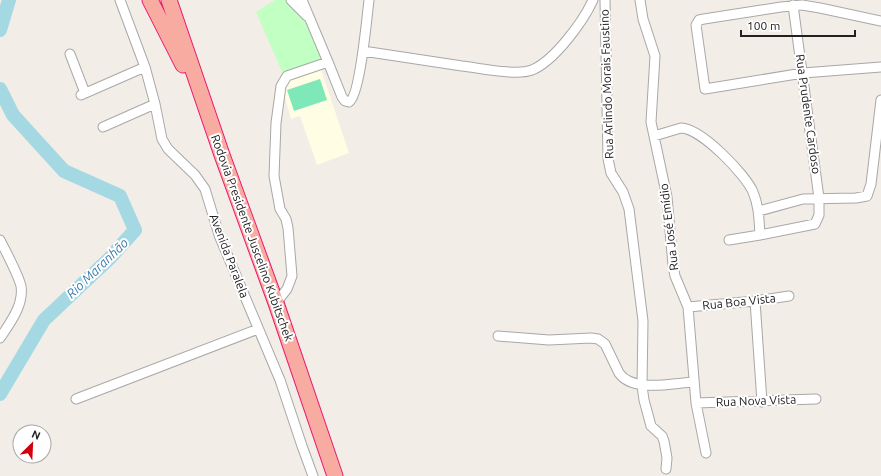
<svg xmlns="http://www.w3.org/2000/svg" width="881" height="476" font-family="Ubuntu,sans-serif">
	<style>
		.education { fill: #fffde3 }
		.park { fill: #c1ffc2 }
		.pitch { fill: #7ee8b8 }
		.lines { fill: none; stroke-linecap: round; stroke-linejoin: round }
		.river { stroke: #a4d9e3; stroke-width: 14 }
		.minor-casing { stroke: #a8a8a8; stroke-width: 11 }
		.trunk-casing { stroke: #ec186f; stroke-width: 17 }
		.minor { stroke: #fff; stroke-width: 9 }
		.trunk { stroke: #f8aca1; stroke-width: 15 }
		.labels { text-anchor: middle; stroke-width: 4; stroke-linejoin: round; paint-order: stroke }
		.street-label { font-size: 12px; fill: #212121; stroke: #fff }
		.water-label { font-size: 13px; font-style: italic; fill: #3e7baa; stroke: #fff }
	</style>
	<rect width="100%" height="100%" fill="#f2eee7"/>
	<path class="education" d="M320,67l29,86 -32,12 -17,-49 -9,3 -8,-29 4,-12z"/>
	<path class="park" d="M275,0h21l27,63 -39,13 -28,-64z"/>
	<path class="pitch" d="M320,79l7,21 -33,11 -7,-21z"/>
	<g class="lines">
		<path class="river" d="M0,30l9,-30
			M0,89l13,26 51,56 56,25 15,34 -26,29 -65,61 -44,74"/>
		<defs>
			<path id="minor" d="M120,0l25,67 10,37 7,35 6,10 27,26 10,14 14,46 61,145 22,66 11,30
				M291,0l16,16
				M302,0l26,62 14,35 3,4 4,1c11,-6 18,-86 20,-102
				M605,0l3,159 3,14 12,19 6,17 14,112 -1,65 2,14 7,26 11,10 2,5 3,17 -1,11
				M640,0l3,19 12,37 -4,66 16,75 6,68 2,11 13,31 8,96 10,50
				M881,21l-61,-13 -18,-3 -21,2 -77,12 -5,1 -3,5 9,64 98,-16 78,-6
				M363,51c33,5 66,10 99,15 18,2 54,10 70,4 22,-9 51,-48 61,-70
				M70,54l15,39
				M81,95l64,-28
				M103,127l52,-23
				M654,136l27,-8c20,0 65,47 72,64 6,14 6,28 7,43l-31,5
				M759,211l44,-12 53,-1 11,-2 4,-12 10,-84
				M760,235l55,-11 4,-9v-17l-26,-193
				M0,240c6,12 18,34 21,46 3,19 -11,37 -21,52
				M755,301l7,101
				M276,303l11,-14 5,-13 -4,-48 -2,-9 -6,-10 -6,-33 2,-53 5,-37 6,-10 41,-14
				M688,307l67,-6 34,-5
				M498,336l51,4 42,-2 7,1 7,5 14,29c14,20 53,10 75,9
				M76,399l182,-70
				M696,403l120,-4"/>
			<path id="trunk" d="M150,0l33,65
				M169,0l53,155 54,148 59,173"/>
		</defs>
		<use href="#minor" class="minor-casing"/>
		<use href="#trunk" class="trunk-casing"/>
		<use href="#minor" class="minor"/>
		<use href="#trunk" class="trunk"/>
	</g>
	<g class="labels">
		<g class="street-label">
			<text transform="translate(607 84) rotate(-92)" y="4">Rua Arlindo Morais Faustino</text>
			<text transform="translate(808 114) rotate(82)" y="4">Rua Prudente Cardoso</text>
			<text transform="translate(669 227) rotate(-97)" y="4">Rua José Emídio</text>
			<text transform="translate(252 238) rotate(70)" y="4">Rodovia Presidente Juscelino Kubitschek</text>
			<text transform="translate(229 256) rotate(69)" y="4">Avenida Paralela</text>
			<text transform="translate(739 302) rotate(-6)" y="4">Rua Boa Vista</text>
			<text transform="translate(756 401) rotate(-2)" y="4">Rua Nova Vista</text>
		</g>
		<g class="water-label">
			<text transform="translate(97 268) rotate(-44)" y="5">Rio Maranhão</text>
		</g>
	</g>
	<g transform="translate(32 444) rotate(24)"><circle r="19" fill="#ffffff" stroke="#a6a6a6"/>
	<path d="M0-3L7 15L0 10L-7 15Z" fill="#d2000e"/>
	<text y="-6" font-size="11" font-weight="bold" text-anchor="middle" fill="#212121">N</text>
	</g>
	<path d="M741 30v6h114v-6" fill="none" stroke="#212121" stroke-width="2"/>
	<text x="747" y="30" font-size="12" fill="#212121" stroke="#ffffff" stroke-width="3" paint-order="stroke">100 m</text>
</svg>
